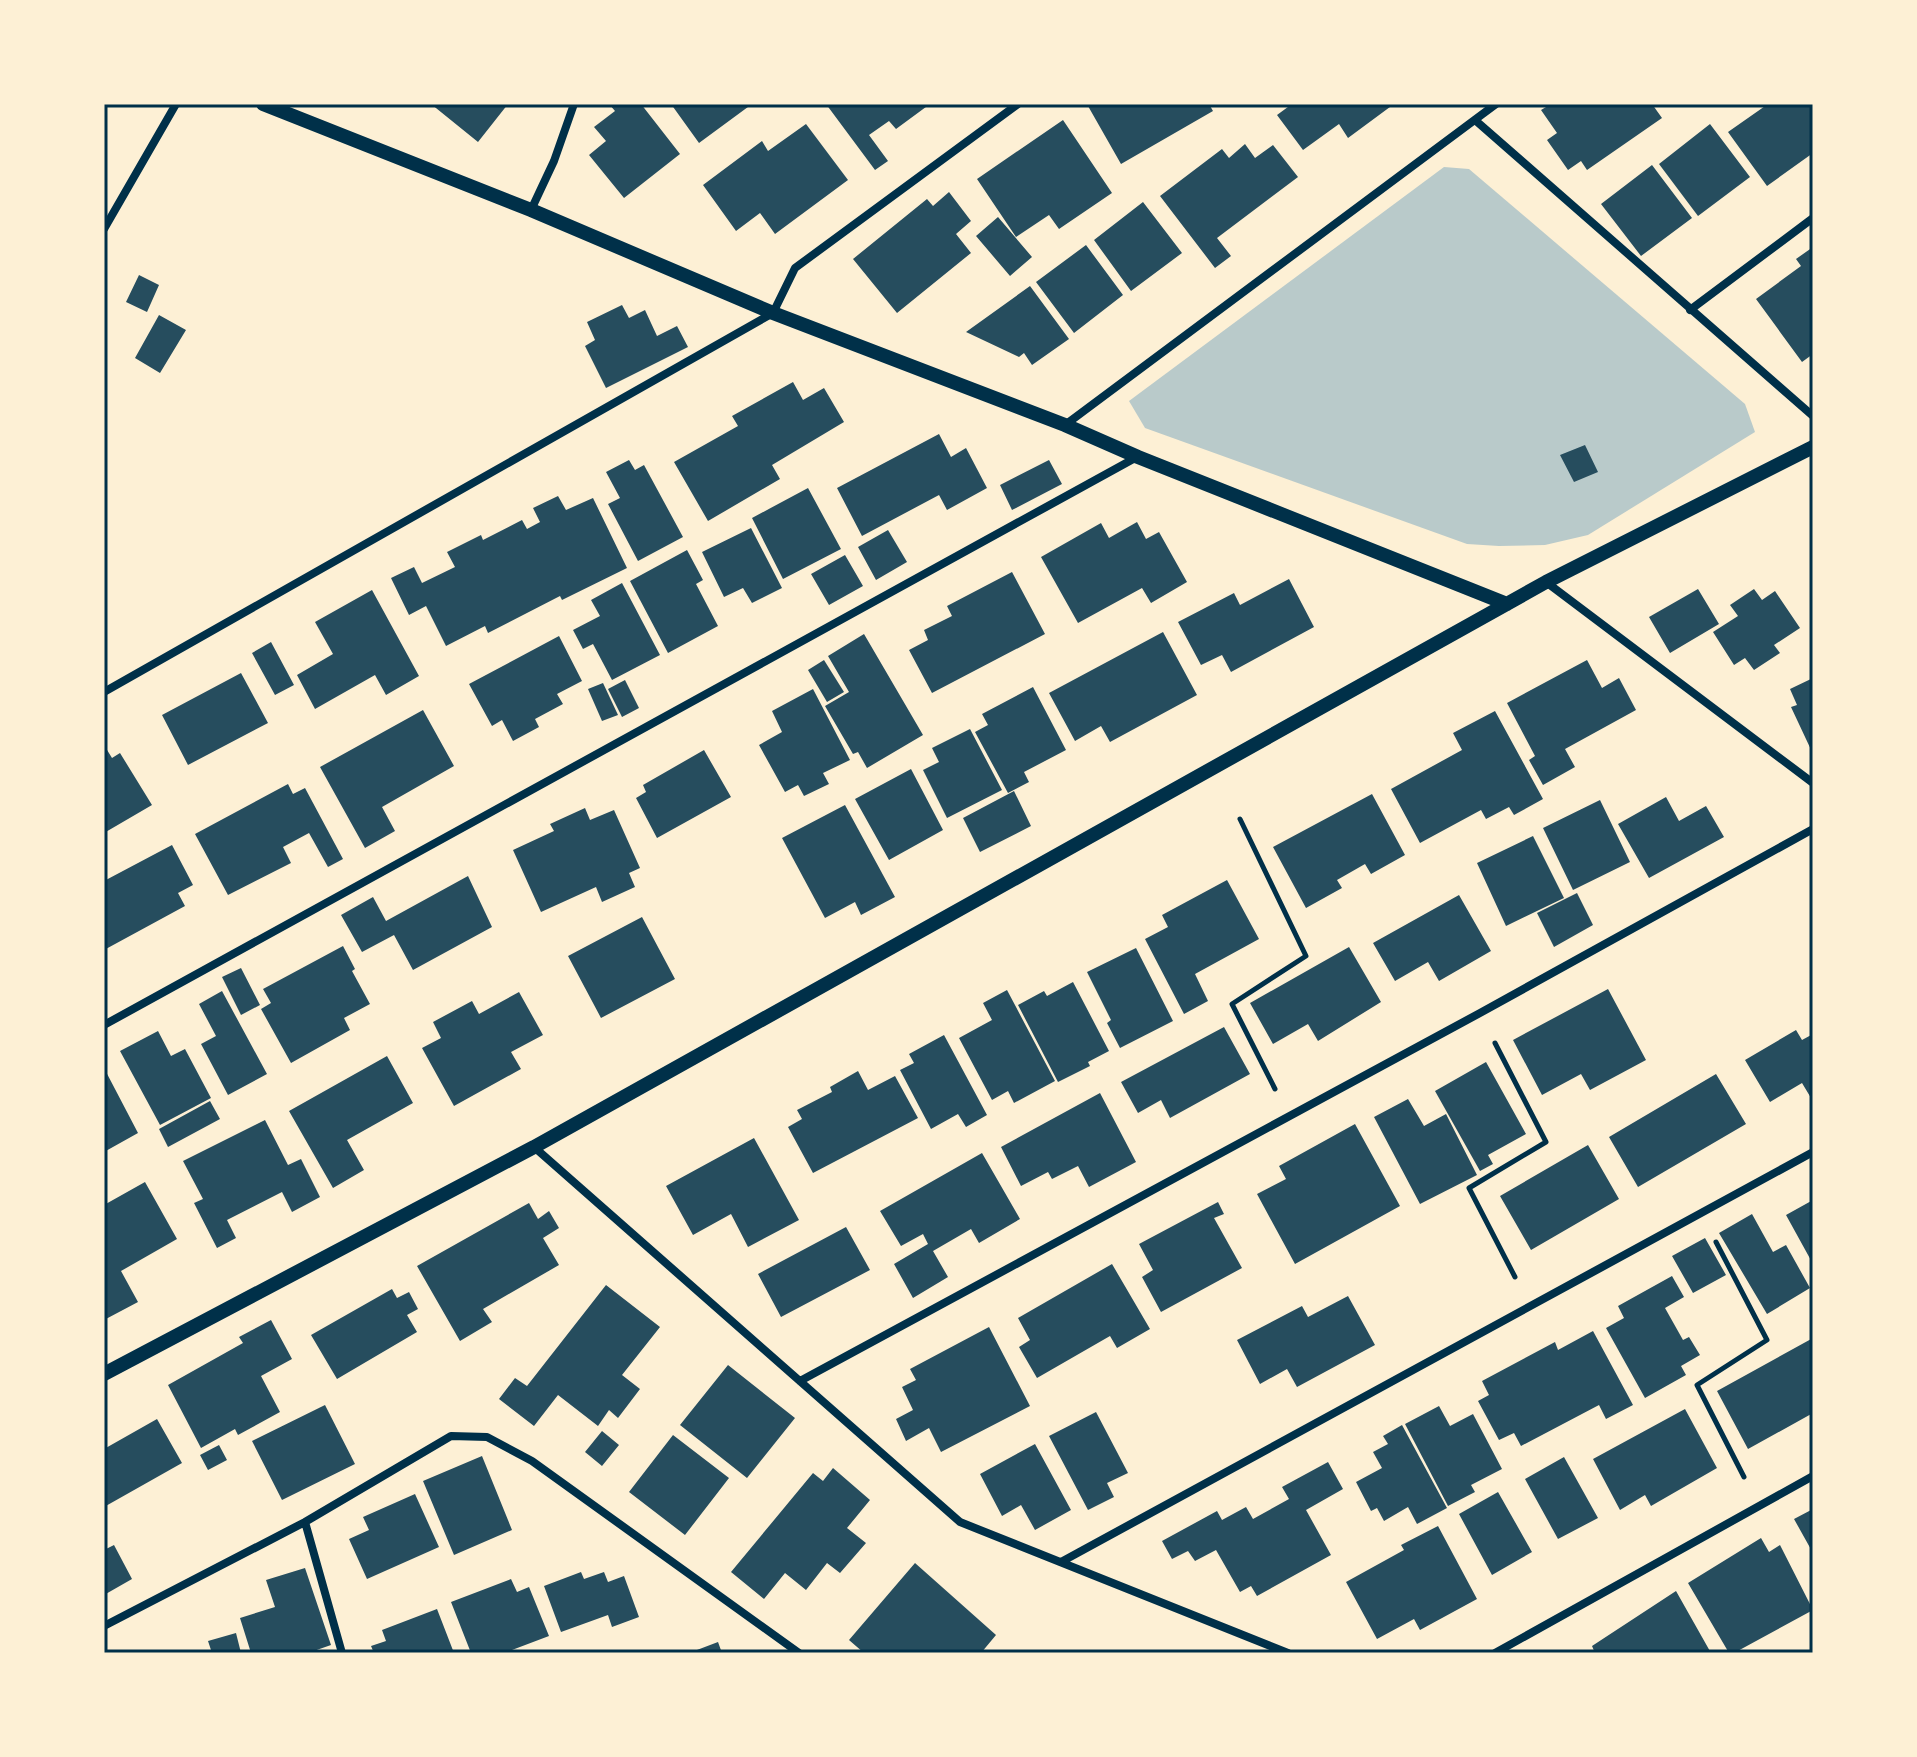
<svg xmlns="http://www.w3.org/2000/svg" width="1917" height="1757" font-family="'Times New Roman',serif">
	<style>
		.green { fill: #b9caca }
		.building { fill: #264d5e }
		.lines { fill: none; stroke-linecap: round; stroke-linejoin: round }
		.path { stroke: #003049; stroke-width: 5 }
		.minor { stroke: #003049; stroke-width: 8 }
		.tertiary { stroke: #003049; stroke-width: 14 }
		.neatline { fill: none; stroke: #003049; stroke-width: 3 }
	</style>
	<rect width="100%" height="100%" fill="#fdf0d5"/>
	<path class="green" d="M1444,167l25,2 276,235 10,28 -167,103 -43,10 -46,1 -32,-2 -322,-116 -16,-27z"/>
	<path class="building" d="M431,104h77l-30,38z
		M609,104h32l39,50 -56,44 -35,-43 17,-14 -12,-14 21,-16z
		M671,104h81l-53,39z
		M826,104h104l-34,25 -7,-8 -20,14 19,26 -13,9z
		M1091,104h118l4,7 -92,53 -33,-58z
		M1292,104h102l-46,34 -9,-14 -36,26 -26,-35z
		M1551,104h101l10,14 -75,52 -6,-9 -13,9 -21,-30 10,-7 -16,-23z
		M1768,104h45v49l-46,33 -39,-54z
		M1063,120l49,73 -53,36 -10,-14 -33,22 -39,-58z
		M806,124l42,56 -73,54 -15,-21 -24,18 -33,-46 59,-44 6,10z
		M1710,124l40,53 -52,39 -39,-52z
		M1245,144l10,14 18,-13 25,32 -81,61 14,18 -16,12 -55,-72 62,-47 7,9z
		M1652,165l40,53 -51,38 -40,-52z
		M949,192l22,29 -15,13 15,19 -74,60 -44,-54 74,-60 6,7z
		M1143,202l39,51 -51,38 -37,-51z
		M998,217l34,40 -22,19 -34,-40z
		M1086,245l37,50 -49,38 -38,-51z
		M1813,247v107l-11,8 -46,-63 45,-33 -5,-7z
		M139,275l20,10 -12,27 -21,-10z
		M1030,286l39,53 -37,26 -8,-12 -5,4 -53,-25z
		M622,305l7,13 16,-8 12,26 20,-10 11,21 -82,41 -21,-42 10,-6 -8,-18z
		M159,315l27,15 -26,43 -25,-15z
		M793,382l10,18 21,-12 20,34 -72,43 8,14 -72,42 -34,-59 64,-36 -6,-10z
		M939,434l12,23 15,-9 21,40 -40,22 -8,-15 -77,41 -25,-48z
		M1585,445l13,27 -24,10 -14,-27z
		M629,460l6,10 9,-5 39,72 -45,24 -30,-57 12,-6 -14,-26z
		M1049,460l13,24 -50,26 -12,-25z
		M808,488l33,61 -58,30 -31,-61z
		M558,496l8,14 27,-12 34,70 -65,32 -2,-4 -72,37 -3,-7 -39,20 -20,-40 -17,9 -18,-37 23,-11 8,16 33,-16 -8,-15 34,-17 2,5 39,-20 5,9 13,-7 -7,-14z
		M1137,522l9,17 13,-7 28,50 -36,21 -9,-15 -64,35 -37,-66 60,-34 8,15z
		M751,528l31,60 -30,15 -9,-15 -19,9 -22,-45z
		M888,530l19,32 -31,18 -18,-33z
		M687,550l16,30 -7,4 22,42 -50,27 -38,-72z
		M845,555l18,31 -34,19 -18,-31z
		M1012,572l33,62 -113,59 -23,-43 19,-10 -4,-10 28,-14 -5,-10z
		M1289,579l25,48 -83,45 -9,-17 -21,10 -23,-43 56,-29 6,12z
		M622,583l38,72 -48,25 -19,-36 -10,5 -10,-19 27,-14 -9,-16z
		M1698,589l21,35 -49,29 -21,-36z
		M1754,589l8,11 13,-9 25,37 -26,17 6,8 -26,17 -9,-12 -11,7 -21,-33 25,-16 -8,-11z
		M372,590l47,86 -33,19 -11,-20 -60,34 -18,-34 36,-21 -18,-32z
		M1163,632l34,63 -87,47 -9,-16 -26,15 -26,-48z
		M864,634l59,101 -56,33 -9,-16 -5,2 -28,-48 24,-14 -21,-36z
		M559,636l23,45 -25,13 6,10 -28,15 4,8 -26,14 -11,-21 -10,6 -23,-42z
		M271,642l23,43 -19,10 -23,-42z
		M824,660l20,32 -17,10 -19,-32z
		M1587,660l15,28 17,-10 17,32 -71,39 10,18 -32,18 -14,-25 6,-4 -28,-53z
		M241,673l27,50 -80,42 -26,-50z
		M1813,678v76l-22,-47 6,-2 -7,-16z
		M625,680l14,28 -17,9 -14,-28z
		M603,683l15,32 -16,6 -14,-32z
		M1033,687l33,63 -42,22 5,10 -21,11 -33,-61 13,-7 -6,-11z
		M813,689l37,71 -27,13 6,11 -25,12 -6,-11 -13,7 -26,-47 23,-13 -10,-21z
		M423,710l31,56 -72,41 13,24 -30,17 -45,-81z
		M1495,711l48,88 -29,16 -5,-8 -23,12 -5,-9 -61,33 -29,-54 71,-39 -9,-17z
		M970,729l32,61 -55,28 -24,-48 16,-8 -7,-14z
		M104,745l8,13 8,-5 32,52 -48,28z
		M704,750l27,47 -74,41 -21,-40 10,-6 -3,-7z
		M911,769l32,61 -54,30 -34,-61z
		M288,784l5,10 12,-6 38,71 -15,8 -19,-34 -26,14 8,16 -63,32 -33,-61z
		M1014,791l17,35 -51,26 -17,-34z
		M1372,794l33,61 -34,19 -6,-10 -28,16 5,8 -36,20 -33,-61z
		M1666,797l13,24 27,-15 18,31 -75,41 -31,-54z
		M1600,800l30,62 -57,28 -30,-62z
		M845,805l50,92 -34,18 -6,-13 -30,16 -43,-80z
		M585,808l5,12 24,-10 26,58 -11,5 6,14 -33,15 -6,-15 -55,25 -28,-62 41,-19 -4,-7z
		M1533,836l31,62 -58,28 -29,-63z
		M172,845l21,40 -15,8 7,13 -81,44v-69z
		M468,876l24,51 -79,43 -19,-35 -32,17 -21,-37 32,-18 13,24z
		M1227,880l32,59 -64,35 13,27 -24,13 -39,-75 23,-12 -6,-12z
		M1577,893l16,32 -39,22 -17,-34z
		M1459,895l32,56 -52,30 -11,-19 -33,19 -22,-38z
		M642,917l33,62 -74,39 -33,-62z
		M343,946l12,23 -3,2 18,33 -26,14 6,12 -59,33 -30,-54 10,-6 -8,-14z
		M1349,947l32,55 -63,39 -10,-17 -35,20 -23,-41z
		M1136,948l37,73 -53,27 -13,-25 4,-3 -24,-48z
		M241,968l19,37 -19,10 -19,-38z
		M1073,982l36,69 -21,11 2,4 -32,16 -40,-77 26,-14 3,5z
		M1608,989l38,71 -56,30 -9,-16 -39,21 -29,-55z
		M1007,990l48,91 -41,22 -6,-12 -16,9 -33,-62 33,-18 -9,-17z
		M222,991l45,83 -39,21 -27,-51 15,-8 -17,-32z
		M519,992l24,43 -32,17 10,17 -67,37 -32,-58 19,-10 -8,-16 39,-21 7,13z
		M1224,1027l26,47 -80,44 -9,-18 -23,13 -17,-31z
		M1796,1030l6,10 11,-6v62l-2,2 -9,-15 -32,19 -25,-42z
		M158,1031l13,25 14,-7 26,49 -51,27 -40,-74z
		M944,1035l43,80 -21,12 -8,-13 -27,15 -31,-59 14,-7 -5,-9z
		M387,1056l26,47 -66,37 17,30 -31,18 -44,-77z
		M1486,1062l40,72 -38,21 5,9 -13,7 -45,-80z
		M104,1068l34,65 -34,19z
		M858,1071l10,19 27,-14 23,42 -105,55 -25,-46 14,-8 -5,-9 35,-18 -2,-5z
		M1716,1074l30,50 -108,63 -29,-50z
		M1100,1093l36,69 -47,25 -11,-21 -26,13 -4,-7 -27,14 -20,-39z
		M1408,1099l16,27 22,-12 31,61 -57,29 -46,-87z
		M210,1101l10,18 -52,28 -9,-18z
		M265,1120l23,45 13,-6 19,38 -28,15 -10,-20 -55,28 9,18 -19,10 -23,-45 9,-4 -20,-38z
		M1355,1124l45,82 -105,58 -38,-70 29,-15 -7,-13z
		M754,1138l45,82 -51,27 -17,-33 -38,21 -27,-49z
		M1588,1145l31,54 -88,51 -31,-54z
		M982,1153l38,66 -41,24 -8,-14 -38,22 15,26 -35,21 -19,-34 34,-20 -5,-10 -22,12 -21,-35z
		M145,1182l32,57 -56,32 17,31 -34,18v-115z
		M1813,1200v64l-27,-49z
		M1218,1202l6,12 -10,4 28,50 -81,44 -19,-35 11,-7 -14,-26z
		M529,1203l9,16 11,-8 10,17 -16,10 16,27 -76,44 9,13 -32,19 -43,-75z
		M1752,1214l21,38 13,-7 24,43 -43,26 -48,-81z
		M846,1227l24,43 -89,47 -23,-43z
		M1705,1238l21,37 -33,18 -21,-37z
		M1112,1264l38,65 -33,19 -7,-12 -73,42 -18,-31 11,-7 -12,-22z
		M1672,1276l12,21 -19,11 18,32 6,-3 11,18 -19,11 5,9 -41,23 -39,-70 18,-10 -6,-12z
		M606,1285l54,42 -38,48 18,14 -22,29 -9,-8 -11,16 -40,-31 -24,31 -35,-27 16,-21 12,8z
		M392,1289l5,9 12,-6 9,17 -11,6 10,17 -80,47 -26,-44z
		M1348,1296l27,49 -78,42 -10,-18 -27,15 -23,-44 65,-34 6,11z
		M271,1320l21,39 -31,17 19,36 -42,23 -3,-6 -34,19 -33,-63 75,-42 -4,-6z
		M989,1327l41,79 -89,46 -12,-24 -23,13 -10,-22 17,-9 -11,-23 14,-7 -6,-11z
		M1593,1331l40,74 -27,14 -7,-14 -78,41 -7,-13 -15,7 -21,-39 11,-6 -7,-14 73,-39 3,8z
		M1813,1338v75l-65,36 -31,-58z
		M728,1365l67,53 -48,60 -67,-53z
		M325,1405l30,59 -73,36 -30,-59z
		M1439,1406l11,20 23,-12 29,55 -31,16 4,7 -27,14 -43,-82z
		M1685,1409l32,59 -66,38 -6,-11 -25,15 -27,-51z
		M1096,1412l32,61 -21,10 7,14 -26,13 -39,-74z
		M157,1419l25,44 -78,44v-58z
		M1402,1425l45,83 -30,16 -9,-17 -24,14 -7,-13 -6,3 -15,-29 26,-14 -9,-16 15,-8 -5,-8z
		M602,1431l17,14 -17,21 -17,-14z
		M673,1435l56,43 -44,57 -56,-43z
		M1035,1444l36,66 -36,20 -14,-25 -19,11 -22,-42z
		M219,1445l8,15 -19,10 -8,-15z
		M482,1456l30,74 -58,25 -31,-74z
		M1564,1457l34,61 -40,21 -33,-60z
		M1328,1462l15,27 -37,21 25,45 -74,41 -6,-10 -11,6 -24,-42 -21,11 -7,-10 -16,8 -10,-18 55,-30 5,9 24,-13 7,12 36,-20 -7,-12z
		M833,1468l37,32 -23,28 19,15 -26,30 -13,-10 -21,27 -21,-17 -21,26 -33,-27 82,-99 10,8z
		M1498,1492l34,60 -40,23 -33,-61z
		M415,1494l24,53 -72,32 -18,-40 20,-9 -6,-13z
		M1813,1509v44l-19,-34z
		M1438,1526l39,73 -57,31 -6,-11 -37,20 -31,-57 58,-32 -3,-5z
		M1761,1538l8,14 11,-7 33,65 -79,43h-5l-41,-70z
		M114,1545l18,34 -28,16v-45z
		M915,1563l81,72 -15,18h-117l-15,-13z
		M305,1568l26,77 -23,8h-57l-11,-35 35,-11 -9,-27z
		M581,1572l3,7 20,-7 4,10 16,-6 15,41 -27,10 -4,-12 -47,17 -17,-46z
		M511,1579l6,13 12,-5 20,49 -45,17h-33l-20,-51z
		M1676,1591l35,62h-116l-3,-7z
		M437,1609l17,44h-80l-3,-7 15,-5 -4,-11z
		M236,1633l5,20h-29l-4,-12z
		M718,1642l4,11h-33z"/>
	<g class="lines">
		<path class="path" d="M1240,819l66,137 -74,48 43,85
			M1495,1043l51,99 -77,46 46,89
			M1716,1242l51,98 -70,45 47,92"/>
		<path class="minor" d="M1475,120l338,296
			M531,210l23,-49 20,-57
			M104,229l72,-125
			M1690,310l123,-92
			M1065,425l431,-321
			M1546,582l267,201
			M104,692l669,-379 22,-45 223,-164
			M104,1025l1033,-568
			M534,1147l426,375 328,131
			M800,1381l680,-368 333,-184
			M305,1522l37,131
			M1061,1562l752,-410
			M104,1626l201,-104 146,-86 36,1 45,24 267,192
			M1495,1653l318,-177"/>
		<path class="tertiary" d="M263,104l268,106 242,103 292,112 73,32 369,147
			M104,1374l430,-227 1012,-565 267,-135"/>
	</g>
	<rect width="1917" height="1757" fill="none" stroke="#fdf0d5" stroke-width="212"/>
	<rect x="106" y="106" width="1705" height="1545" class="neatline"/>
</svg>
